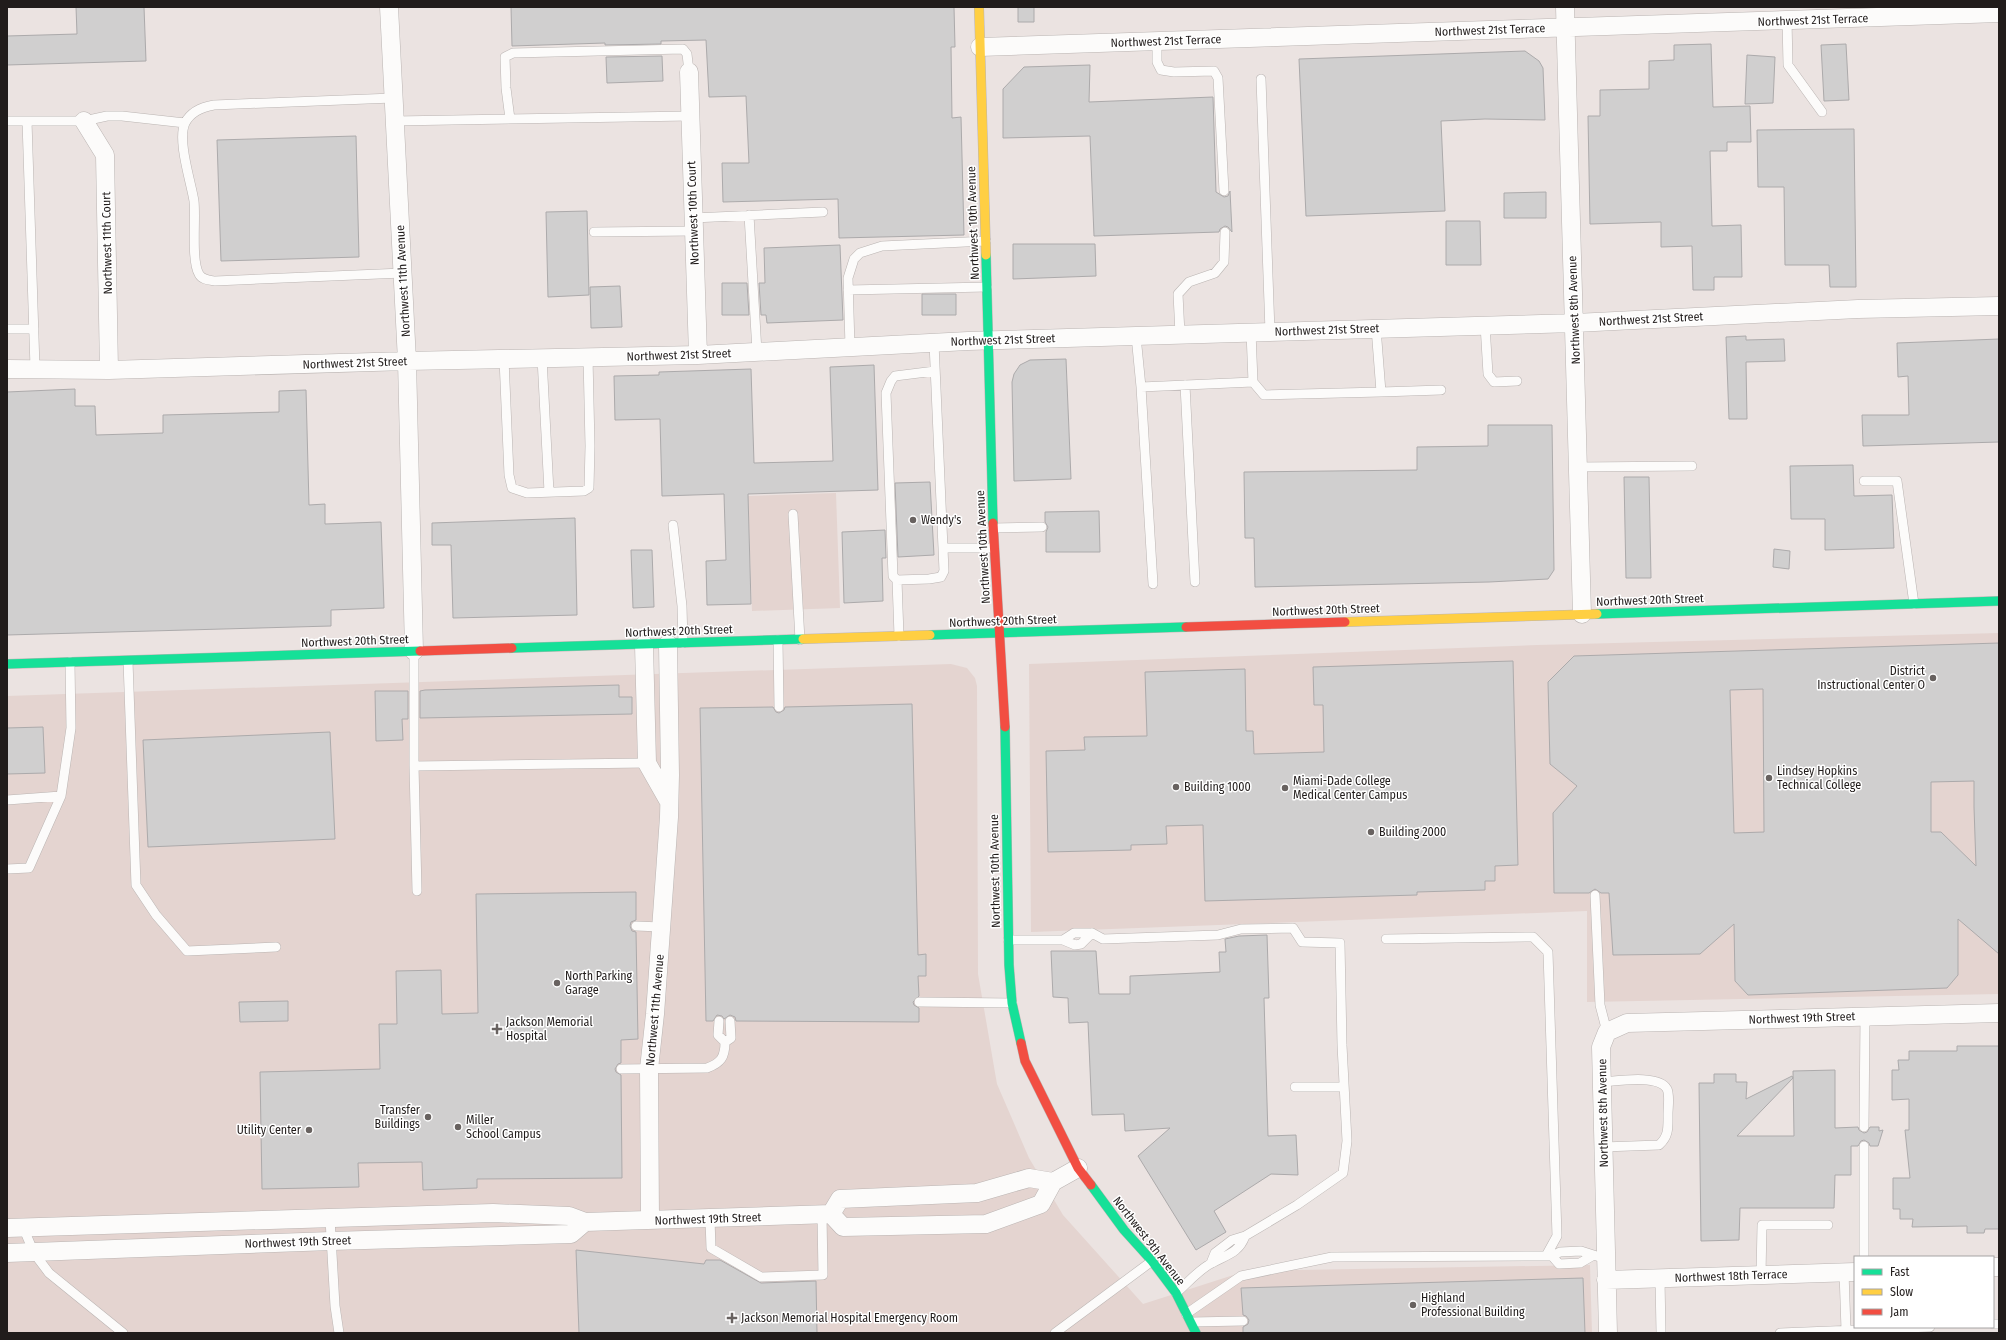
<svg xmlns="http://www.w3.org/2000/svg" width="2006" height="1340" font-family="'Fira Sans Condensed',sans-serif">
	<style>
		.built { fill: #e4d4d0 }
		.building { fill: #d0cfcf; stroke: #acaaab; fill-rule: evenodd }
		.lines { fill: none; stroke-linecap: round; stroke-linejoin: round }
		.lane-casing { stroke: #bab4b2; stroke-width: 10 }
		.street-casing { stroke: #bab4b2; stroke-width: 19 }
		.fast-casing { stroke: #bab4b2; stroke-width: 10 }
		.slow-casing { stroke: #bab4b2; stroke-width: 10 }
		.jam-casing { stroke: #bab4b2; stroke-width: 10 }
		.lane { stroke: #fcfbfa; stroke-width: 9 }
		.street { stroke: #fcfbfa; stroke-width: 18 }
		.fast { stroke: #16e098; stroke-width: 9 }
		.slow { stroke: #ffcf43; stroke-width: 9 }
		.jam { stroke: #f24e42; stroke-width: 9 }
		.poi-dot { fill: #686260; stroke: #fff; stroke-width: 1.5 }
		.labels { text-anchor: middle; stroke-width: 3; stroke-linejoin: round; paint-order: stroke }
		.street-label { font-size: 12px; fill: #211c1b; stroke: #fff }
		.poi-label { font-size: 12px; fill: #211c1b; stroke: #fff; text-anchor: start }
	</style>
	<rect width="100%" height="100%" fill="#ebe3e1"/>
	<path class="built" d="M836,493l4,115 -88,3 -4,-115z
		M1999,633v361l-412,8v-91l-556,21 -2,-268 508,-19z
		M951,664l16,4 8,10 2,8 1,288 19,110 32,74 34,57 80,89 103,-33 344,-6 2,68h-1585v-637z"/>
	<path class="building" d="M76,7h68l2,54 -139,4v-29l70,-2z
		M511,7h443l1,40h-4l1,71 9,-1 3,118 -125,3 -1,-39 -115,3 -1,-39h27l-3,-67 -37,1 -3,-57 -45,1v3l-56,1v-2l-93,3z
		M1018,7h16v15h-16z
		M1711,44l2,63 37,-1 1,36h-24v9h-17l2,75 29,-1 1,52h-28v13h-21l-1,-44 -31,1v-25l-71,2 -2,-108h12v-26l49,-1v-28l25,-1v-15z
		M1846,44l3,56 -25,1 -3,-56z
		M1525,51l14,10 4,7 2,52 -60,-1 -44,2 4,90 -139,5 -7,-157z
		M1747,55l28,2 -2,46 -28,1z
		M662,56l1,25 -56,2 -1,-26z
		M1090,65l-1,37 124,-5 3,95 8,5 4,-1 2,-5 2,41 -4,-5 -3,-1 -5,3 -1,3 -125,4 -4,-100 -87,2v-49l21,-22z
		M1854,129l2,158h-26l-1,-22h-44l-1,-78h-26l-1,-57z
		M356,136l3,121 -138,4 -4,-121z
		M1546,192v26h-42v-25z
		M587,211l2,84 -41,2 -2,-85z
		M1446,221h34l1,44h-35z
		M1013,244h82l1,32 -83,3z
		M840,245l3,75 -76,3 -1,-8h-5l-2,-32h6l-1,-35z
		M722,283h25l2,32h-27z
		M620,286l2,41 -31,1 -1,-41z
		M922,294h34v21h-34z
		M1746,336v4l38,-1 1,22 -39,1 1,57h-18l-3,-82z
		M1999,339v103l-136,4 -1,-31h47l-1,-39 -10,1 -1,-34z
		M1066,359l5,120 -57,2 -2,-99 2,-8 6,-9 10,-5z
		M874,365l4,125 -130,4 3,110 -44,1 -1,-44 20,-1 -2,-66 -62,2 -2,-77 -45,1 -1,-44 45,-1v-3l92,-3 3,94 79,-2 -3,-94z
		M75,389v17h20l1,29 67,-2v-18l116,-3v-21l27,-1 3,115 16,-1v20l56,-2 3,86 -53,2v16l-324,9v-243z
		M1488,425h64l2,145 -6,9 -59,3 -234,5 -1,-49h-9l-1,-66 173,-2v-23l71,-1z
		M1853,465l1,31 38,-1 2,53 -69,2v-31h-34l-1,-53z
		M1624,477h25l2,101h-25z
		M930,482l4,73 -36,2 -3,-74z
		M1099,511l1,41h-54v-20l2,-5 -3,-5v-10z
		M575,518l2,97 -124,3 -2,-73h-19v-22z
		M885,530l1,28h-4l1,43 -39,2 -2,-71z
		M1774,549l16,2 -1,18 -16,-2z
		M631,550h21l2,57 -21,1z
		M1999,643v311l-41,-35v56l-11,13 -199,7 -13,-14 -1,-57 -34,30 -87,1 -4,-62h-8l-6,-4 -6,4h-35l-1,-80 24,-27 -27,-22 -2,-82 26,-26zM1763,689l1,143 -30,1 -4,-143zM1974,781v26l2,59 -35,-34h-10v-50z
		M1513,661l5,204 -23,1v15h-10v9l-68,2v3l-212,6 -2,-76 -37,1 1,18 -36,1v5l-83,2 -2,-101 39,-1 -1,-13 63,-1 -2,-64 100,-3 1,62h7l1,23 70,-2 -1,-47h-9l-1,-38z
		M619,685v12h13v17l-212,4v-27l5,-1z
		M375,691h33v28h-6l1,21 -27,1z
		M912,704l6,251 8,-1v22h-8l1,20 -6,6 1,3 5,3v14l-183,-1 -1,-4 -5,-2 -6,4 -2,-3 -5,-1 -4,6h-7l-6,-313 73,-1 3,5 3,1 5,-3 1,-3z
		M43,727l2,46 -38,1v-46z
		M330,732l5,107 -187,8 -5,-107z
		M636,892v28l-5,2 -1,4 2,5 4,1 2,107 -17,1v23l-3,1 -3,5 1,3 5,3 1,103 -145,1v9l-54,2 -1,-28 -64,1 1,24 -97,2 -2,-117 120,-3 -1,-45h18l-1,-53 45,-1 1,44 36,-1 -2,-119z
		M1267,935l2,63h-5l4,138 28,-1 2,40 -27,-1 -57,37 12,21 -30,18 -58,-94 32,-28 -45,3 -1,-17 -32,1 -4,-93 -19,1 -1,-25 -15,-1 -2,-46h45l3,43h31v-18l90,-4 -1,-20h7l-1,-13 14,-3z
		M288,1001v20l-48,1 -1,-20z
		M1957,1046h42v183h-14l-1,4h-17v-7l-55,1 1,-8h-13v-10h-7v-31h17l-5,-48h4v-31l-17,1v-30h7l-1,-10h11v-9h48z
		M1835,1070v58l23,-1 1,3 5,3 3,-1 3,-5h9v4l4,-1 -5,16h-8l-1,-3 -5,-3 -3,1 -3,5h-7v29h-16l-1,33h-94l-1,32 -38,1 -2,-158h15v-9h22v8h11l-1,17 46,-23 1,2 -56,58h57l-1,-65z
		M576,1250l128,14 2,-4h14l41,23 55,-2 1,52h-238z
		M1583,1278l2,55h-342v-6l5,-3 1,-4 -3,-4 -3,-1 -2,-27z"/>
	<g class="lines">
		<defs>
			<path id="lane" d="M1787,20l1,45 34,47
				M1157,41v21l4,8 13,2 40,-1 4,7 6,113
				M1261,79l9,253
				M393,98l-179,7c-12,2 -23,6 -29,18 -8,17 6,59 9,78 2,18 -3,60 5,73 3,6 10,6 16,7l188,-8
				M510,119l-4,-31 -1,-31 8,-4 170,-4 4,5 2,18
				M7,121h20l8,247
				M27,121h57l23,-5h15l63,7
				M395,121l295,-5
				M749,215l8,137
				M693,218l130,-6
				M594,232l100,-1
				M848,290l139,-3
				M1485,325l3,49 6,8 23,-1
				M7,329h27
				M1251,332l2,50 11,13 117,-3 -5,-64
				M1180,334l-2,-40 11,-12 26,-9 9,-11 1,-30
				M1136,336l5,51 12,197
				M850,347l-2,-69 6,-19 6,-6 22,-7 104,-5
				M542,358l7,134
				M504,359l5,116 3,13 15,5 57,-2 5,-3 1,-42 -2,-89
				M1185,385l10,197
				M1141,387l112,-5
				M1381,392l60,-2
				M1578,467l114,-1
				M1864,481h33l17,123
				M793,514l7,126
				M673,525l9,81 1,37
				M993,528l49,-1
				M943,548h51
				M897,580l32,-1 12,-2 3,-6 -10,-228
				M899,636l-2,-56 -4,-4 -7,-183 5,-12 4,-5 40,-5
				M778,640l1,67
				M414,651v115l3,125
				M128,661l8,224 20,30 31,36 89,-4
				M414,766l233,-3
				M7,800l54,-4
				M7,869l22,-1 32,-72 10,-68 -1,-66
				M1595,895l5,110 7,27
				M636,926l25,1
				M1092,933l11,6 115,-4 23,-6 52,-1 9,14 38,1 2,102 5,96 -4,32 -46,32 -52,31 -13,4 -17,13 -4,10
				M1008,940h55l12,5 6,-1 11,-11h-18l-11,7
				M919,1002l93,1
				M725,1042l6,-4 -1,-17
				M621,1069l86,-1c14,-5 18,-11 18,-26l-7,-7 1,-14
				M1602,1082c15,-1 57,-8 65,7 3,6 1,18 1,25 0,14 1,22 -9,31l-56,2
				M1295,1087h49
				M1864,1127l1,-111
				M330,1219l5,87 4,27
				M710,1219l1,29 50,29 62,-2 -1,-60
				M23,1227l11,26 15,20 74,60
				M1546,1256h6l8,-4 21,-1 25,8
				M1552,1256l7,8 21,-1 12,-7
				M1864,1257v-111
				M1844,1272l2,58
				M1761,1275l1,-50h66
				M1660,1279l1,54
				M1176,1293c11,-9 23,-24 36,-30 14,-8 27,-10 33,-27
				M1186,1314l55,-38 91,-19 214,-1 11,-20 -9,-284 -15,-15 -147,2
				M1192,1322l51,-1
				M1993,1324h6
				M1055,1333l97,-72
				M1780,1333l150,-6"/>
			<path id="street" d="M389,7l18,354 7,290
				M1565,7l17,607
				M980,47l1019,-34
				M689,72l9,283
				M84,121l21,34 4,215
				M7,369l102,1 298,-9 291,-6 270,-14 607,-18 283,-14 141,-3
				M644,645l3,118 21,37
				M831,1214l12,13 143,-3 55,-20 12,-22 25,-14
				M831,1214l9,-15 137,-6 52,-15 24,4
				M650,1220l-1,-151 6,-55 14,-197 1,-42 -2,-131
				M7,1228l486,-15 76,3 16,6 246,-8
				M7,1253l324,-12 240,-7 14,-12
				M1993,1267h6
				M1606,1280l249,-8
				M1608,1333l-7,-286 6,-15 20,-9 372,-10"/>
			<path id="fast" d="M986,255l7,268
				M1597,614l402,-13
				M930,635l256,-8
				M512,648l291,-9
				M7,664l413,-13
				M1005,727l4,238 3,38 9,40
				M1091,1185l33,45 28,31 24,32 20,40"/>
			<path id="slow" d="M979,7l7,248
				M1345,622l252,-8
				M803,639l127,-4"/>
			<path id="jam" d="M993,523l12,204
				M1186,627l159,-5
				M420,651l92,-3
				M1021,1043l4,18 53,107 13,17"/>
		</defs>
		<use href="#lane" class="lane-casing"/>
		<use href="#street" class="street-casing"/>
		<use href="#fast" class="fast-casing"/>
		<use href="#slow" class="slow-casing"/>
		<use href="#jam" class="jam-casing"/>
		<use href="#lane" class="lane"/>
		<use href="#street" class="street"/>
		<use href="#fast" class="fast"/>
		<use href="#slow" class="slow"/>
		<use href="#jam" class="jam"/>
	</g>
	<g class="poi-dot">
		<circle cx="913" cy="520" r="4"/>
		<circle cx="1933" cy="678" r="4"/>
		<circle cx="1769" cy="778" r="4"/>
		<circle cx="1176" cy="787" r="4"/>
		<circle cx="1285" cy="788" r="4"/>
		<circle cx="1371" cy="832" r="4"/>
		<circle cx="557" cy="983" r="4"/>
		<path d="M495 1023h4v4h4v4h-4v4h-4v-4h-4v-4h4z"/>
		<circle cx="428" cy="1117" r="4"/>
		<circle cx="458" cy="1127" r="4"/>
		<circle cx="309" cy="1130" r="4"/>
		<circle cx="1413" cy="1305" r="4"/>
		<path d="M730 1312h4v4h4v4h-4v4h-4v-4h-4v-4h4z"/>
	</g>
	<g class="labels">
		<g class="street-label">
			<text transform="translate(1813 20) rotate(-2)" y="4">Northwest 21st Terrace</text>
			<text transform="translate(1490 30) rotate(-2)" y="4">Northwest 21st Terrace</text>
			<text transform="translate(1166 41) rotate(-2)" y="4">Northwest 21st Terrace</text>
			<text transform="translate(693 213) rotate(-92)" y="4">Northwest 10th Court</text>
			<text transform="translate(973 223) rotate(-92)" y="4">Northwest 10th Avenue</text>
			<text transform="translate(107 243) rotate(-91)" y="4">Northwest 11th Court</text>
			<text transform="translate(403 281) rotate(-93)" y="4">Northwest 11th Avenue</text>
			<text transform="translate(1574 310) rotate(-92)" y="4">Northwest 8th Avenue</text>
			<text transform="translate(1651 319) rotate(-3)" y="4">Northwest 21st Street</text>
			<text transform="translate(1327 330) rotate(-2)" y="4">Northwest 21st Street</text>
			<text transform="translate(1003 340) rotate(-2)" y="4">Northwest 21st Street</text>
			<text transform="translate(679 355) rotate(-2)" y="4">Northwest 21st Street</text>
			<text transform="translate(355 363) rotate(-2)" y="4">Northwest 21st Street</text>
			<text transform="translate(983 547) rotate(-93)" y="4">Northwest 10th Avenue</text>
			<text transform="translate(1650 600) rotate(-2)" y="4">Northwest 20th Street</text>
			<text transform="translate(1326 610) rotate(-2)" y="4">Northwest 20th Street</text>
			<text transform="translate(1003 621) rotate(-2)" y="4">Northwest 20th Street</text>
			<text transform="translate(679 631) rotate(-2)" y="4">Northwest 20th Street</text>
			<text transform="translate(355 641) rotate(-2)" y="4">Northwest 20th Street</text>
			<text transform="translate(995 871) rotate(-91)" y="4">Northwest 10th Avenue</text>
			<text transform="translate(655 1010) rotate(-85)" y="4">Northwest 11th Avenue</text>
			<text transform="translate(1802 1018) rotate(-2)" y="4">Northwest 19th Street</text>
			<text transform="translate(1603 1113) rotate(-91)" y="4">Northwest 8th Avenue</text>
			<text transform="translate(708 1219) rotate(-2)" y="4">Northwest 19th Street</text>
			<text transform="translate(1149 1241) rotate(52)" y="4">Northwest 9th Avenue</text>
			<text transform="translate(298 1242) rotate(-2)" y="4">Northwest 19th Street</text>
			<text transform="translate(1731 1276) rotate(-2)" y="4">Northwest 18th Terrace</text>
		</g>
		<g class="poi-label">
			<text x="921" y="524">Wendy's</text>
			<text x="1925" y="675" text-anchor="end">District<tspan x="1925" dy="14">Instructional Center O</tspan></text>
			<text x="1777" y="775">Lindsey Hopkins<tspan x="1777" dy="14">Technical College</tspan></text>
			<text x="1293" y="785">Miami-Dade College<tspan x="1293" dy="14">Medical Center Campus</tspan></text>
			<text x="1184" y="791">Building 1000</text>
			<text x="1379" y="836">Building 2000</text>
			<text x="565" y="980">North Parking<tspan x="565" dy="14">Garage</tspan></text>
			<text x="506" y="1026">Jackson Memorial<tspan x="506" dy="14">Hospital</tspan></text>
			<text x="420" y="1114" text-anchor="end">Transfer<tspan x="420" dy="14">Buildings</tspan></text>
			<text x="466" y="1124">Miller<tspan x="466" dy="14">School Campus</tspan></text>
			<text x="301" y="1134" text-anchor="end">Utility Center</text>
			<text x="1421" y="1302">Highland<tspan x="1421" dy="14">Professional Building</tspan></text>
			<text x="741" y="1322">Jackson Memorial Hospital Emergency Room</text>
		</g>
	</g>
	<rect width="2006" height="1340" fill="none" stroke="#211c1b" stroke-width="16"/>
	<rect x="1854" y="1256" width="140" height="72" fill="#ffffff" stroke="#a6a4a4"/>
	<rect x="1862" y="1269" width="20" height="6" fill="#16e098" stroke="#a6a4a4"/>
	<text x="1890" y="1276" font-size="12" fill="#211c1b">Fast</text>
	<rect x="1862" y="1289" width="20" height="6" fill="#ffcf43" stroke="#a6a4a4"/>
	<text x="1890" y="1296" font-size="12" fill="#211c1b">Slow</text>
	<rect x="1862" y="1309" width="20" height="6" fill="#f24e42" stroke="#a6a4a4"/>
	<text x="1890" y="1316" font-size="12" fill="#211c1b">Jam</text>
</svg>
